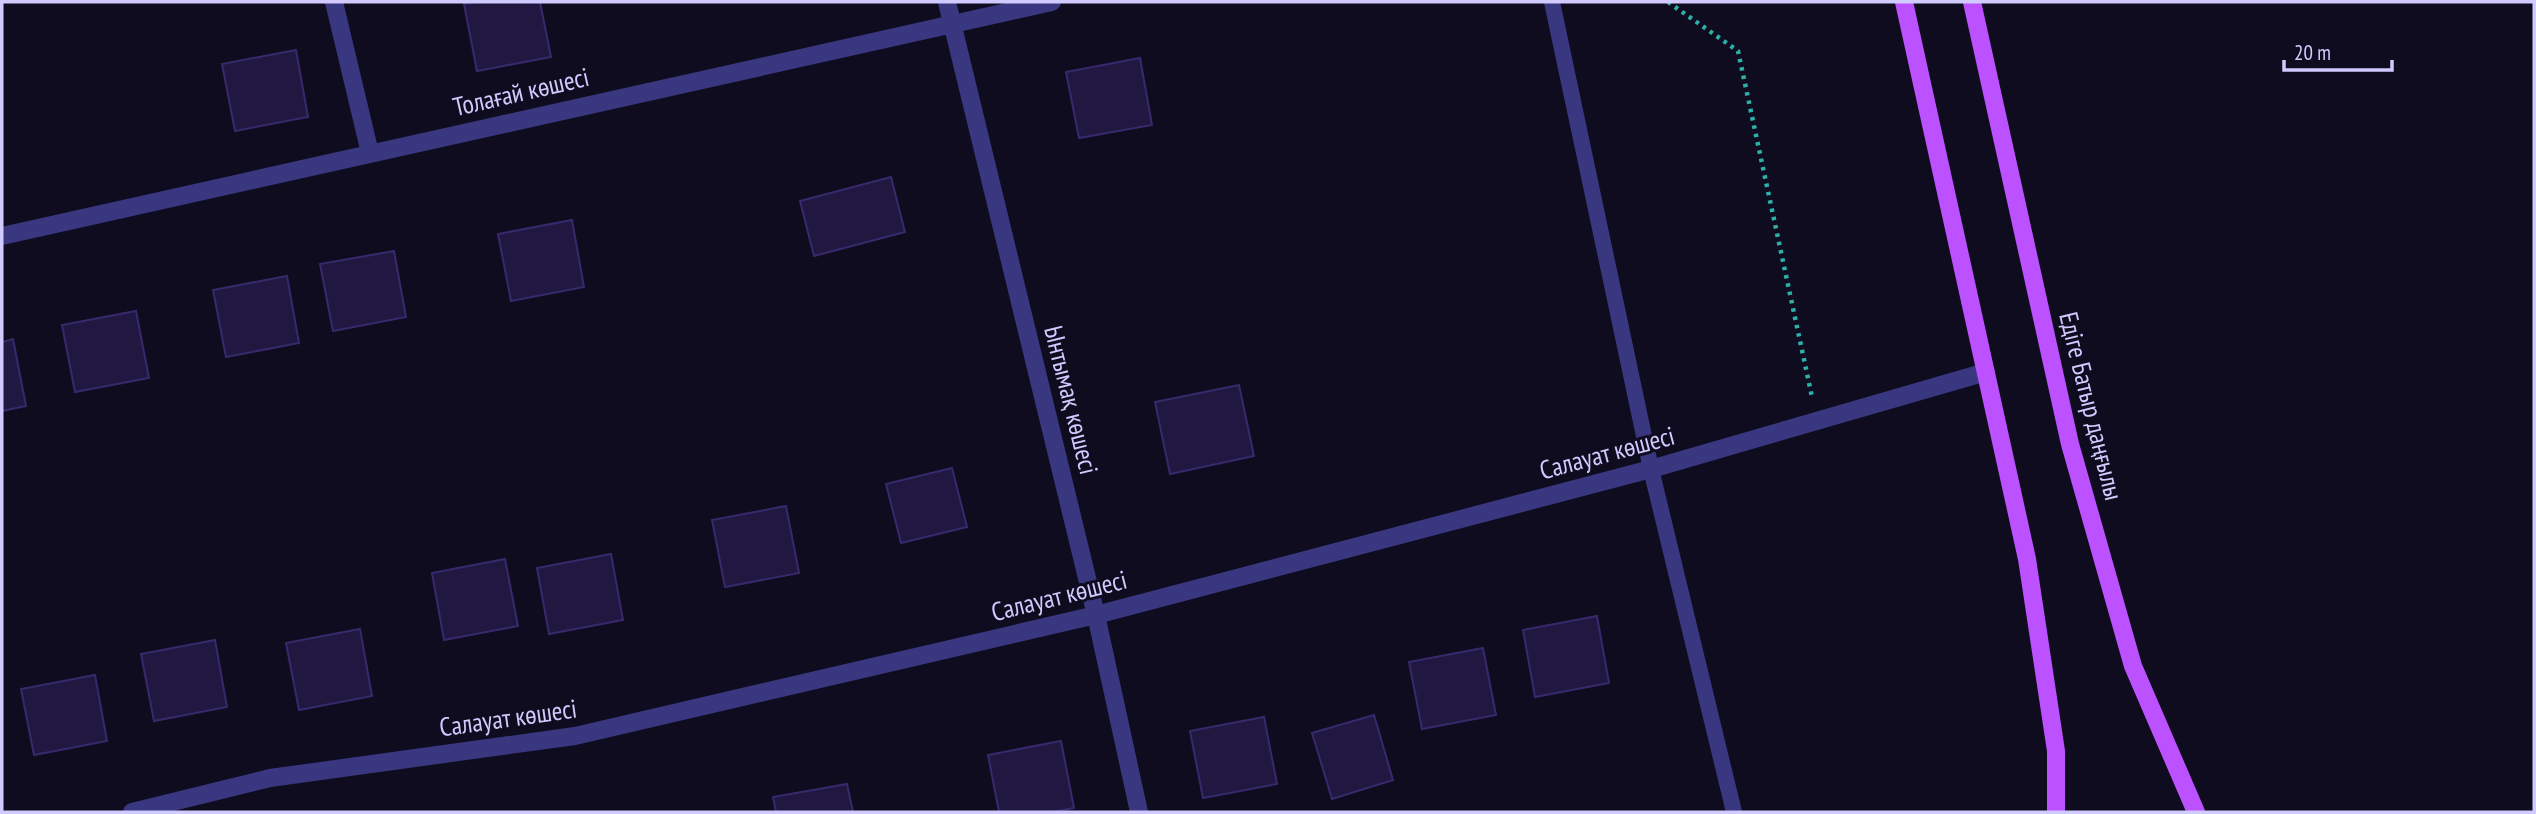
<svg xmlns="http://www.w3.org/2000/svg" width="2536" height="814" font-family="'PT Sans Narrow',sans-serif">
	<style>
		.building { fill: #201840; stroke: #362a6d; stroke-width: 2 }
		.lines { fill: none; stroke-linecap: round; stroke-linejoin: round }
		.path { stroke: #2cb1a8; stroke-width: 4.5; stroke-dasharray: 3.5 5; stroke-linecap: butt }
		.service { stroke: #38377f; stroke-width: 16 }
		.minor { stroke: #38377f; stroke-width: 18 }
		.primary { stroke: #bc51ff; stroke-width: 18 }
		.labels { text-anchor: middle; stroke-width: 6; stroke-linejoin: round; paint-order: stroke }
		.street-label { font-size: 26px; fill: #d0caff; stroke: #0f0c1f }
	</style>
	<rect width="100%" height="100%" fill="#0f0c1f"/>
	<path class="building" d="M475,2h65l11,55 -74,14 -13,-67z
		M296,50l12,67 -73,14 -13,-67z
		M1140,58l12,67 -73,13 -13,-66z
		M891,177l14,55 -91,24 -14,-55z
		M572,220l12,67 -73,14 -13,-67z
		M394,251l12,66 -73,14 -13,-67z
		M287,276l12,67 -73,14 -13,-67z
		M136,311l13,67 -74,14 -13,-67z
		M13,339l13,67 -24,5v-69z
		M1239,385l15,71 -84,18 -15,-72z
		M952,468l15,59 -66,16 -15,-59z
		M786,506l13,67 -74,14 -13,-67z
		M611,554l12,66 -74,14 -12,-66z
		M505,559l13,67 -74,14 -12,-67z
		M1597,616l12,67 -74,14 -12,-67z
		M360,629l12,67 -73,14 -13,-67z
		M215,640l12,67 -73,14 -13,-67z
		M1483,648l13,67 -74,14 -13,-67z
		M95,675l12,66 -73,14 -13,-66z
		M1374,715l19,65 -61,19 -20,-66z
		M1264,717l13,67 -74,14 -13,-67z
		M1061,741l13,67 -22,4h-53l-11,-57z
		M847,784l6,28h-77l-3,-15z"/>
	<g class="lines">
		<path class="path" d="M1668,2l70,49 74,346"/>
		<path class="service" d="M1552,2l99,467 83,343"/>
		<path class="minor" d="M334,2l36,151
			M947,2l149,613 43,197
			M2,236l1050,-234
			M132,812l138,-34 305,-42 521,-121 555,-146 335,-97"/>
		<path class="primary" d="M1904,2l123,557 29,192v61
			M1972,2l98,442 63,222 63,146"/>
	</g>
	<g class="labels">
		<g class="street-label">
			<text transform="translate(521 92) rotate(-13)" y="9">Толағай көшесі</text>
			<text transform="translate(1071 400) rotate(76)" y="9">Ынтымақ көшесі</text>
			<text transform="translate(2091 406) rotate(76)" y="9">Едіге Батыр даңғылы</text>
			<text transform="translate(1607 453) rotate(-15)" y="9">Салауат көшесі</text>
			<text transform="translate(1059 596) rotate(-14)" y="9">Салауат көшесі</text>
			<text transform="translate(508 718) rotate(-8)" y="9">Салауат көшесі</text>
		</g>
	</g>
	<rect width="2536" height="814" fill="none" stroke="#d0caff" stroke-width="7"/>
	<path d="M2284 60v10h108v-10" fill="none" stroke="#d0caff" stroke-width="3.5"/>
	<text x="2294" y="60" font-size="21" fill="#d0caff" stroke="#0f0c1f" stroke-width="5" paint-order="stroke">20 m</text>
</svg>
